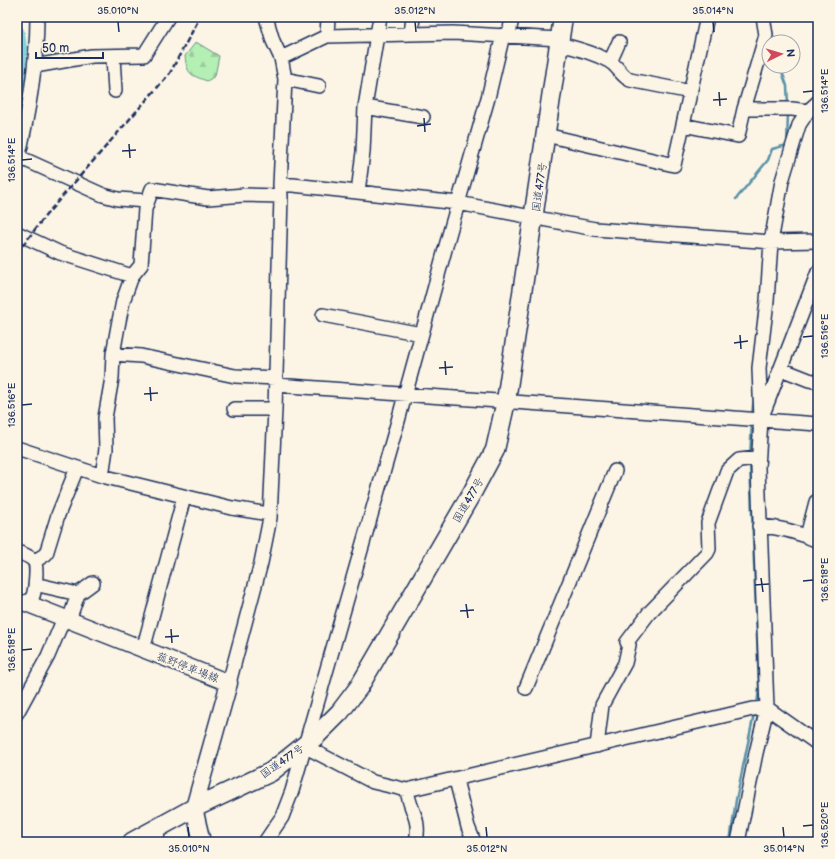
<svg xmlns="http://www.w3.org/2000/svg" width="835" height="859" font-family="'Balsamiq Sans','Klee One',sans-serif">
	<style>
		.forest { fill: url(#forest-firs); stroke: #688f88 }
		.lines { fill: none; stroke-linecap: round; stroke-linejoin: round }
		.stream { stroke: #5891a8; stroke-width: 2.5 }
		.river { stroke: #81d2d9; stroke-width: 16 }
		.minor-casing { stroke: #1b2f5e; stroke-width: 16 }
		.major-casing { stroke: #1b2f5e; stroke-width: 19 }
		.highway-casing { stroke: #1b2f5e; stroke-width: 21 }
		.minor { stroke: #fcf5e5; stroke-width: 13 }
		.major { stroke: #fcf5e5; stroke-width: 16 }
		.highway { stroke: #fcf5e5; stroke-width: 18 }
		.rail { stroke: #1b2f5e; stroke-width: 2.5; stroke-dasharray: 6 3; stroke-linecap: butt }
		.ticks { fill: none; stroke: #1b2f5e; stroke-width: 1.5 }
		.labels { text-anchor: middle; stroke-width: 4; stroke-linejoin: round; paint-order: stroke }
		.street-label { font-size: 11px; fill: #1b2f5e; stroke: #fcf5e5 }
		.neatline { fill: none; stroke: #1b2f5e; stroke-width: 1.5 }
		.ticks-label { font-size: 10px; text-anchor: middle; fill: #1b2f5e }
	</style>
	<defs>
		<pattern id="forest-firs" width="22" height="20" patternUnits="userSpaceOnUse"><rect width="22" height="20" fill="#b4efb3"/><path d="M5 1l3.5 6h-7zM16 11l3.5 6h-7z" fill="#9acd9c"/></pattern>
	</defs>
	<rect width="100%" height="100%" fill="#fcf5e5"/>
	<filter id="ink" filterUnits="userSpaceOnUse"><feTurbulence type="fractalNoise" baseFrequency=".025" numOctaves="2"/><feDisplacementMap in="SourceGraphic" scale="8" xChannelSelector="R" yChannelSelector="G"/><feConvolveMatrix kernelMatrix="1 2 1 2 8 2 1 2 1" color-interpolation-filters="sRGB"/></filter>
	<g filter="url(#ink)">
		<path class="forest" d="M196,42l23,14 -4,20 -8,5c-16,-6 -20,-6 -22,-25z"/>
		<g class="lines">
			<path class="stream" d="M772,31l2,11
				M780,66l7,20 1,18
				M736,199l32,-39 4,-11 15,-4 1,-32
				M752,416l2,-21
				M750,456l2,-33
				M750,463l9,225 -2,17
				M730,842l6,-42 18,-86"/>
			<path class="river" d="M17,33l2,15 -2,33"/>
			<defs>
				<path id="minor" d="M411,34l2,-17
					M509,35l3,-18
					M327,36l1,-19
					M559,44c17,4 35,9 50,17 9,5 12,15 21,19l61,12
					M113,57l2,34
					M281,58l46,-22 126,-3 106,6
					M610,62l9,-20
					M35,66l57,-10 52,-1 24,-38
					M285,79l34,7
					M365,107l58,10
					M744,109h48l16,2
					M683,125l55,11 6,-27 22,-74 -3,-18
					M546,135l128,30 33,-148
					M19,157l84,38 15,4 29,2
					M17,164c11,-49 20,-97 20,-147
					M280,185h13l165,18 137,26 176,13 47,-1
					M358,192l5,-40 2,-45 15,-90
					M17,233l43,20 72,23
					M323,315l98,19
					M113,354l28,2 94,20 41,2
					M781,369l28,11 9,2
					M276,385l542,39
					M234,409h41
					M763,414l55,-142
					M17,448l85,28 130,32 37,6
					M102,476l4,-27 -1,-31 7,-40 1,-24 5,-28 5,-25 9,-25 9,-11 4,-56 7,-20 56,9 36,-3 37,1
					M759,526c20,1 41,7 59,15
					M807,536l9,-34h2
					M17,552c6,2 13,4 17,9 4,5 1,29 -1,35 -2,3 -4,5 -7,7l-9,-2
					M35,561l11,-7 12,-39 19,-47
					M43,586l35,8
					M69,620l9,-26 15,-11
					M143,650l41,-153
					M229,683l32,-120 9,-45 5,-109 6,-213 -1,-11 5,-106 -4,-21 -8,-17 -7,-24
					M526,688l89,-217
					M17,713l31,-57 16,-38
					M304,746l69,36 34,8 346,-81 14,-1 51,36
					M597,746l5,-41 23,-42 4,-18 -2,-3 22,-29 58,-60 2,-4 -1,-26 19,-52 12,-11 19,-2
					M456,780l12,47 6,15
					M407,790c3,22 14,27 9,52
					M157,842l1,-15
					M265,842l17,-25 10,-26 106,-370 51,-186 39,-137 15,-63
					M738,842l18,-89 11,-45 -9,-240 3,-49 -2,-51 8,-67 4,-59 11,-61 17,-56 9,-14 10,-9"/>
				<path id="major" d="M26,603l203,80 -35,125 8,34"/>
				<path id="highway" d="M132,842l62,-34 77,-36 44,-35 25,-25 19,-25 114,-196 22,-41 11,-49 57,-384"/>
			</defs>
			<use href="#minor" class="minor-casing"/>
			<use href="#major" class="major-casing"/>
			<use href="#highway" class="highway-casing"/>
			<use href="#minor" class="minor"/>
			<use href="#major" class="major"/>
			<use href="#highway" class="highway"/>
			<path class="rail" d="M17,253l29,-38 124,-142 30,-56"/>
		</g>
	</g>
	<path class="ticks" d="M118,22l1,10M415,22l1,10M713,22l1,10M719,92l1,14M803,92l10,-1M713,100l14,-1M424,118l1,14M417,126l14,-2M129,144l1,14M122,151l14,-1M22,160l10,-1M740,335l1,14M803,337l10,-1M734,343l14,-2M445,361l1,14M439,368l14,-1M150,387l1,14M144,394l14,-1M22,405l10,-1M761,578l2,14M803,581l10,-1M755,585l14,-1M466,604l2,14M460,611l14,-1M171,629l1,14M165,637l14,-1M22,650l10,-1M803,826l10,-1M188,827l1,10M486,827l1,10M783,827l1,10"/>
	<g class="labels">
		<g class="street-label">
			<text transform="translate(539 187) rotate(-82)" y="4">国道477号</text>
			<text transform="translate(468 500) rotate(-60)" y="4">国道477号</text>
			<text transform="translate(188 667) rotate(21)" y="4">菰野停車場線</text>
			<text transform="translate(282 761) rotate(-35)" y="4">国道477号</text>
		</g>
	</g>
	<rect width="835" height="859" fill="none" stroke="#fcf5e5" stroke-width="44"/>
	<g transform="translate(781 54) rotate(85)"><circle r="19" fill="#fcf5e5" stroke="#a2a6af"/>
	<path d="M0-3L7 15L0 10L-7 15Z" fill="#d1495b"/>
	<text y="-6" font-size="11" font-weight="bold" text-anchor="middle" fill="#1b2f5e">N</text>
	</g>
	<path d="M36 52v6h67v-6" fill="none" stroke="#1b2f5e" stroke-width="2"/>
	<text x="42" y="52" font-size="12" fill="#1b2f5e" stroke="#fcf5e5" stroke-width="3" paint-order="stroke">50 m</text>
	<rect x="22" y="22" width="791" height="815" class="neatline"/>
	<g class="ticks-label">
		<text x="118" y="14">35.010°N</text>
		<text x="415" y="14">35.012°N</text>
		<text x="713" y="14">35.014°N</text>
		<text transform="translate(824 91) rotate(-90)" y="4">136.514°E</text>
		<text transform="translate(11 160) rotate(-90)" y="4">136.514°E</text>
		<text transform="translate(824 336) rotate(-90)" y="4">136.516°E</text>
		<text transform="translate(11 405) rotate(-90)" y="4">136.516°E</text>
		<text transform="translate(824 580) rotate(-90)" y="4">136.518°E</text>
		<text transform="translate(11 650) rotate(-90)" y="4">136.518°E</text>
		<text transform="translate(824 825) rotate(-90)" y="4">136.520°E</text>
		<text x="189" y="852">35.010°N</text>
		<text x="487" y="852">35.012°N</text>
		<text x="784" y="852">35.014°N</text>
	</g>
</svg>
